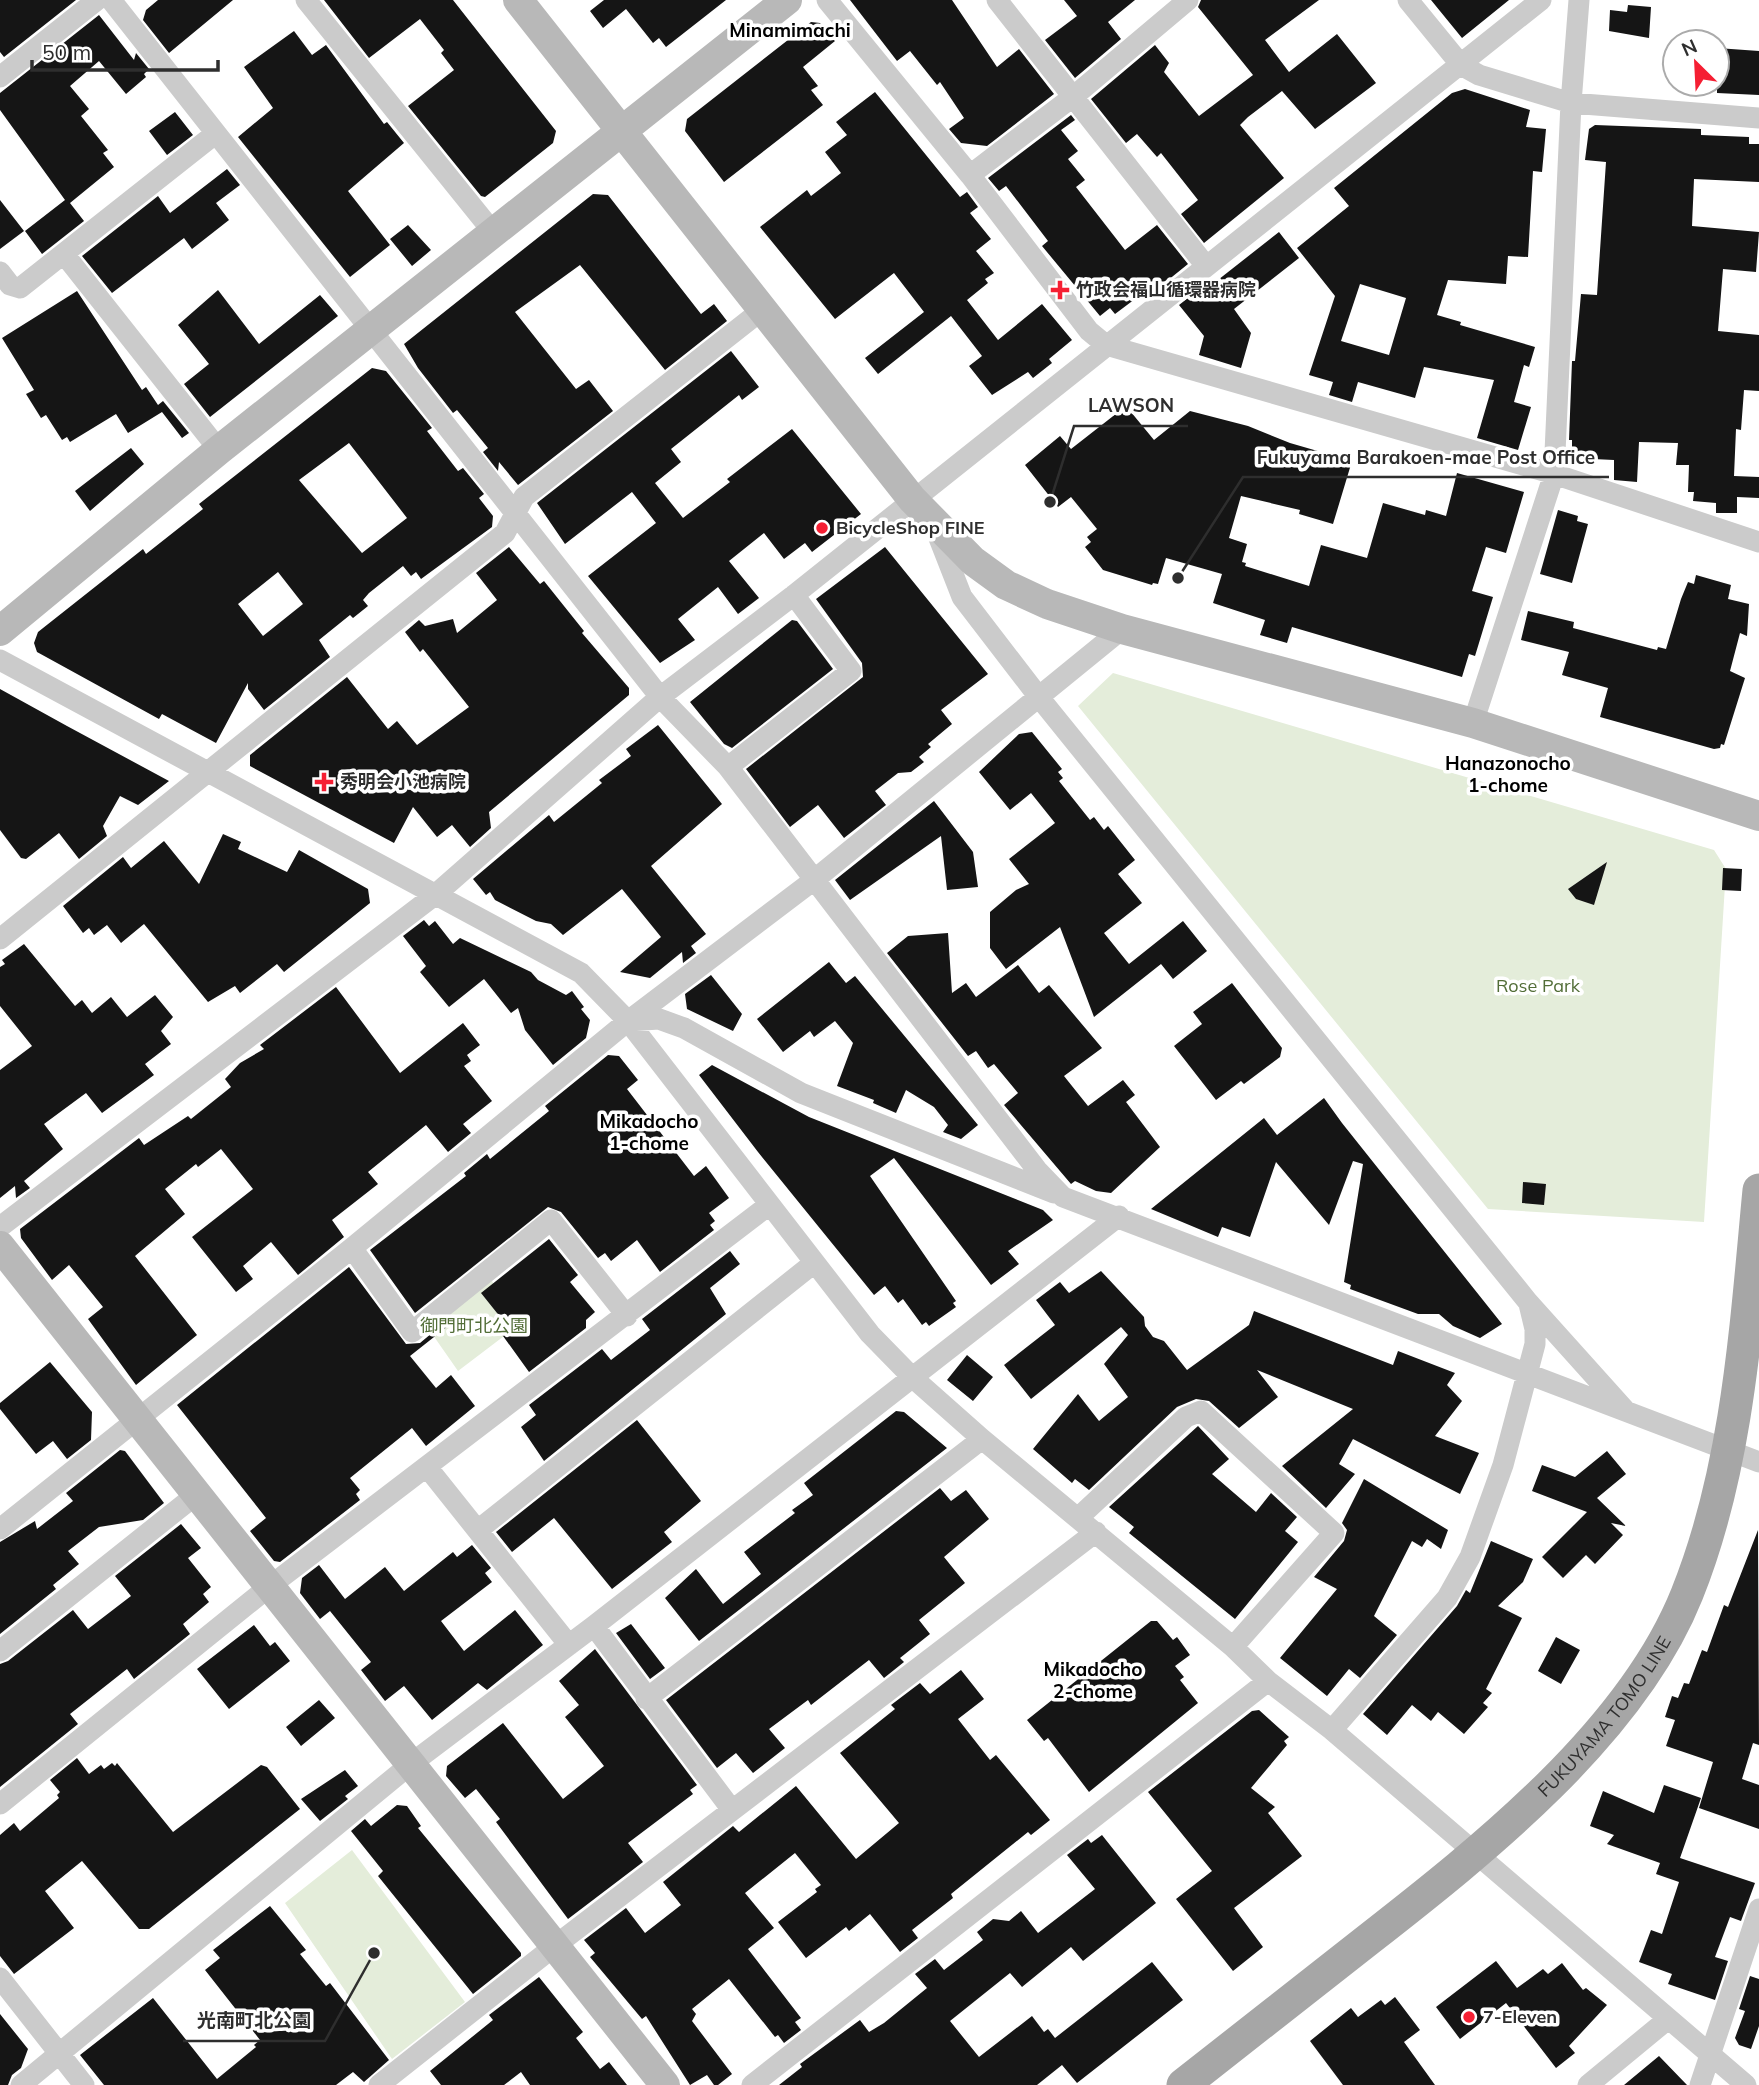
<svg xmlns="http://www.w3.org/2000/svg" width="1759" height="2085" font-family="Mulish,'Noto Sans JP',sans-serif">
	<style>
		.green { fill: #e4edda }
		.building { fill: #151515; fill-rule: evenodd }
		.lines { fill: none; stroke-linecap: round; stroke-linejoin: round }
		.street { stroke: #cbcbcb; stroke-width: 21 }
		.secondary { stroke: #b8b8b8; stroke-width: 30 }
		.primary { stroke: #a6a6a6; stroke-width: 33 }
		.poi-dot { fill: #f51f33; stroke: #fff; stroke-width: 2.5 }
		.labels { text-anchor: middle; stroke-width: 7; stroke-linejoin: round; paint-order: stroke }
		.poi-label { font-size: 18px; font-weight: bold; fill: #2e2e2e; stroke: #fff; text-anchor: start }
		.park-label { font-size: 18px; fill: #526d37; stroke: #fff }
		.street-label { font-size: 18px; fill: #2e2e2e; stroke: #fff }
		.neighbourhood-label { font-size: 19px; font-weight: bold; fill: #000; stroke: #fff }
		.leader { fill: none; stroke: #2e2e2e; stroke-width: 2.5 }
		.callout-dot { fill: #2e2e2e; stroke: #fff; stroke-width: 2.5 }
		.callout-label { font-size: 19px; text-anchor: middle; font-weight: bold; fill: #2e2e2e; stroke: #fff; stroke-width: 7; stroke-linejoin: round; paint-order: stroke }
	</style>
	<rect width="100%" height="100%" fill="#fff"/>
	<path class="green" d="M1113,673l601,177 12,19 -22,353 -216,-13 -410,-503z
		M491,1279l25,48 -58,44 -30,-43z
		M352,1850l113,152 -73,57 -107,-156z"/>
	<path class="building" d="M0,0h76l-72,57 -4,-5z
		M158,0h75l-64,53 -26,-33 3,-10z
		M324,0h129l103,131 -3,12 -68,54 -4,-1 -73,-90 46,-36 -13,-17 3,-3 -24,-31 -51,39z
		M604,0h122l-60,47 -7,-9 -6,5 -27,-34 -23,19 -13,-17z
		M850,0h102l45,67 22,-18 35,45 -67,52 -26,-3 -12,-14 15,-11 -24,-36 -3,3 -27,-34 -13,10z
		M1064,0h71l-27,22 13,17 -46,39 -30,-38 32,-24z
		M1201,0h118l-54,40 24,32 48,-38 39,49 -61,46 -33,-38 -34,26 -8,8 44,53 -80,65 -23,-29 17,-14 -37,-47 -4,4 -20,-23 -11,9 -35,-44 64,-54 14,18 -5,9 35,44 54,-41 -55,-68z
		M1431,0h78l-47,38z
		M1628,5l23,2 -2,31 -40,-7 1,-21 17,2z
		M99,15l35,45 2,-7 13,16 -5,5 2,3 -20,17 -27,-33 -29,25 19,23 -8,7 27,34 -5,3 11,14 -44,36 14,18 -42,33 -17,-23 40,-31 -65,-90v-17z
		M811,22l9,1 15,18 -32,26 15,19 -7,4 12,15 -99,77 -39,-51 2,-12z
		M294,31l18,24 14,-10 58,79 3,-2 17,21 -56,48 42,54 -40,32 -112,-140 35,-29 -29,-41z
		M1717,48l42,3v44l-42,-2z
		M1465,89l65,21 -4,17 20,2 -4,43 -9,-1 -5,86 -20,-1 -2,28 -58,-4 -11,35 24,7 -1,3 75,22 -6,20 -5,-2 -10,37 17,5 -13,43 -41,-12 17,-58 -70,-13 -9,31 -57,-16 -6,20 -23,-7 4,-13 -24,-7 26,-79 -38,-48 52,-42 -15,-18 118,-95zM1360,284l46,14 -17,57 -48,-14z
		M875,92l85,105 7,-5 11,15 -8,6 21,26 -15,12 18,22 -9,6 3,4 -21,17 31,40 44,-36 30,36 -23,19 3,4 -19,15 -5,-6 -36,23 -23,-29 13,-10 -31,-40 -73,58 -13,-16 59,-46 -30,-39 -59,46 -75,-92 47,-37 4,6 30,-23 -16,-21 22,-17 -11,-13z
		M175,112l18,23 -26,20 -18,-24z
		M1071,115l4,5 -14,10 17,21 -10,8 17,21 -9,7 49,63 32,-25 31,39 -26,21 -3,-4 -44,33 -5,-6 -10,8 -58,-70 6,-5 -42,-55 -7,5 -11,-13z
		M1595,125l106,4v6l48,2v7h10v38l-65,-3 -2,47 67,6 -3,40 -33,-3 -5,62 41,4v56l-15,-1 -3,40 -5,-1 -2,47 25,1v21l-22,-1v16h-21v-10l-23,-2 1,-9h-6l1,-27h-13l2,-22 -39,-1 -2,40 -23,-2v-20l-42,-2v-18h-3l3,-79h3l6,-67 16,1 9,-133 -21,-2 4,-31z
		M227,169l13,16 -24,18 13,17 -37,29 -8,-11 -72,55 -30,-37 76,-60 12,17z
		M593,194l15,1 93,119 13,-10 13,17 -62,49 -85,-105 -65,47 61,77 13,-9 24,31 -95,74 -19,-23 -1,9 -15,-19 5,-4 -31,-38 -4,3 -35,-45 -14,-24z
		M0,200l24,31 -24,18z
		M408,225l23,25 -19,16 -22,-27z
		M1279,232l20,26 -65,51 17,24 -10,35 -42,-13 5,-19 -25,-31 27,-21 3,3z
		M218,290l41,54 61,-49 18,21 -128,101 -26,-33 25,-20 -31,-39z
		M77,291l65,99 4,-3 12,18 5,-4 26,32 -7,5 -20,-26 -34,21 -12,-19 -46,28 -3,-5 -5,3 -16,-25 -5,3 -15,-24 8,-4 -32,-52z
		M731,351l28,36 -17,13 -3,-5 -68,54 10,13 -26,21 28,35 47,-36 -3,-3 65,-50 69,85 -49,38 -7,-9 -21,16 -20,-26 -35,28 30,37 -21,16 -20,-27 -40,32 17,21 -35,23 -72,-87 68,-53 -24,-31 -67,52 -28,-41z
		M372,368l14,3 46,57 -5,3 31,40 5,-3 21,26 -5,4 14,18 -1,11 -71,52 -5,-7 -5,4 -8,-10 -34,27 -6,7 5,6 -15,12 -3,-3 -31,25 11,17 -66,53 -16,-21v-6l-32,60 -54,-29 -3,5 -122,-67 -3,-9 4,-11 105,-83 3,5 57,-45 -4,-5zM349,443l58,75 -45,35 -63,-73zM278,572l25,32 -40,32 -25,-32z
		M1126,406l28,34 36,-29 58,15 42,17 62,18 -19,63 -34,-10 1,-4 -59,-14 -12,42 18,6 -5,18 4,1 -1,3 64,20 12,-41 46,13 16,-55 42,12 1,-5 20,6 11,-43 67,19 -18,61 -20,-6 -14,44 21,6 -18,59 -6,-2 -7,23 -170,-50 -5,16 -27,-8 5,-15 -52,-17 9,-29 -56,-16 -8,26 -5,-1 -1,2 -49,-15 -18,-23 6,-5 -4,-5 10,-8 -26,-32 -13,10 -33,-42 35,-29 11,13z
		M131,448l13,16 -54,47 -15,-20z
		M1558,510l20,6 -1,5 11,3 -16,59 -32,-9z
		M509,547l31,37 4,-3 40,50 -2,2 47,55v7l-140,117 2,16 -21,19 -18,-22 -15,12 -24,-30 -19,36 -144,-77v-11l97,-78 41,52 9,-8 20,24 52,-38 -46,-58 -3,3 -15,-20 14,-12 6,6 28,-7 4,14 40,-33 -21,-27z
		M885,547l103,127 -47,36 11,14 -24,20 3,3 -12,10 5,5 -13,10 -13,1 -23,18 11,14 -42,33 -26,-33 -28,22 -44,-58 117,-92 -1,-14 -46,-64z
		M1696,575l35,10 -3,14 21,5 -2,32 -7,-3 -10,38 15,7 -21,67 -3,-1 -1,4 -6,1 -114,-32 8,-29 -46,-13 7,-23 -48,-12 7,-29 46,11 -1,6 84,22 1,-3 8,2 15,-50 7,-17 6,2z
		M792,620l5,1 36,48 -101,79 -8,-4 -34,-42z
		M0,689l67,37 102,55 -31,24 -18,-9 -17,30 4,10 -28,23 -20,-26 -33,26 -5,-1 -21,-28z
		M658,725l64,79 -71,62 55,68 -15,12 5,7 -13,10 -1,-11 -32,26 -30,-6 41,-35 -39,-48 -59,46 -12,-11 -15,-3 -41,-21 -5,-8 -4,3 -13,-16 76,-64 5,7 48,-39 -3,-3 32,-24 -5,-7z
		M1032,732l30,37 -4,3 5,6 -4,3 31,39 4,-3 10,13 4,-4 27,34 -17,14 24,29 -38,30 25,31 54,-43 24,30 -34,28 -12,-15 -67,53 -34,-90 -54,42 -16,-21v-36l26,-22 13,-6 -20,-25 46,-36 -24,-30 -21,17 -31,-38 40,-38z
		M934,801l39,51 5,35 -31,3 -6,-54 -91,64 -15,-20z
		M223,834l18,8 -3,7 49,23 12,-22 69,39 2,14 -86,69 -7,-8 -37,29 -5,-7 -27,16 -64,-78 -23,19 -14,-18 -13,10 -5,-7 -6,5 -20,-27 60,-49 8,11 33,-27 35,43z
		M1607,862l-13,43 -18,-6 -8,-10z
		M1723,868l19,1 -1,22 -19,-1z
		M424,920l5,6 6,-5 18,23 7,-6 71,34 7,8 28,15 6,-4 12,16 -3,2 9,11 -4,18 -33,27 -28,-35 -7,-22 -7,5 -27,-34 -35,28 -29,-35 6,-6 -23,-30z
		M948,933l4,60 14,-10 10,14 42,-32 21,28 10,-8 53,63 -38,28 24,30 35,-26 12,15 -9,7 34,45 -49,46 -15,-2 -21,-10 -4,3 -67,-79 14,-12 -24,-29 -6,4 -12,-17 -8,5 -81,-103 21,-17z
		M24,944l51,62 7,-6 10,13 19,-16 16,20 28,-22 18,22 -12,14 10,13 -26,20 9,11 -52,38 -16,-20 -42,31 19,25 -39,32 6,7 -14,10 -1,-12 -15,12v-128l32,-24 -32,-40v-39l5,-3 -3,-4z
		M829,962l17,21 9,-7 123,149 -17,14 -18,-7 5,-7 -14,-18 -28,-17 -10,23 -23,-10 1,-3 -37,-14 16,-43 -18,-22 -21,16 -4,-6 -27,21 -26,-33z
		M711,975l31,39 -9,17 -46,-22 -2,-15z
		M1232,983l50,65 -2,9 -36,27 -3,-3 -25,19 -42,-54 28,-22 -9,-12z
		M336,987l64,86 63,-50 17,22 -13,10 4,6 -7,5 28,35 -29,23 8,9 -23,19 -22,-27 -58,47 10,12 -46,36 12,17 -46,38 -27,-33 -28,24 10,13 -17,13 -44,-55 61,-48 -32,-40 -23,18 -2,-3 -31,25 20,25 -50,42 62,79 -61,50 -48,-66 15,-12 -34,-42 -17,15 -31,-42 -1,-9 119,-91 5,7 44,-29 3,3 40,-32 -6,-8 15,-16 24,-14 -4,-4z
		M608,1055l11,1 19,24 -11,9 67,87 12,-10 23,32 -20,15 6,8 -5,4 4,5 -54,42 -23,-32 -26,21 -6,-8 -7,5 -37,-46 -13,-5 -133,106 -45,-63 96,-74 -2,-3 23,-19 3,5 59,-48 -4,-5z
		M712,1065l97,52 234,93 10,10 -45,31 11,13 -28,21 -97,-127 -24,18 86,125 -3,2 3,4 -27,19 -3,-4 -4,3 -19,-26 -5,4 -13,-17 -11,9 -116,-143 -59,-77z
		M1324,1098l18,25 160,201 -22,14 -27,-12 -14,-12h-21l-68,-25 1,-4 -7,-3 19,-118 -10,-3 -24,64 -53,-63 -26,75 -28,-10 -4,10 -67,-28 113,-91 13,17z
		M1523,1182l23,2 -2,21 -22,-2z
		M549,1239l29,36 -8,7 25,30 -9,8v8l-57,44 -31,-43 7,-6 -24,-30z
		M730,1251l10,13 -30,24 16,26 -182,147 -23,-34 15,-12 -7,-10 73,-56 9,11 39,-30 -8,-11z
		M349,1267l57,77 14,-1 30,-25 3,4 -43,34 26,32 15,-13 24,31 -49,40 -14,-18 -62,50 10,12 -4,4 4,6 -80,62 -6,-1 -24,-30 16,-13 -89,-113z
		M1101,1271l43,46 1,9 8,11 11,4 23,29 62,-45 5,-14 139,54 5,-14 57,22 -8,12 15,16 -27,35 44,17 -19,41 -107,-55 -14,25 16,10 -29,34 -44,-42 71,-57 -96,-39 21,27 -39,31 -30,-27 -13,-2 -19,8 -88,83 -14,-11 -3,4 -39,-34 45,-55 21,27 29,-24 -24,-33 24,-29 -7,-8 -90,72 -27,-34 51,-40 -19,-25 24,-18 9,11z
		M967,1355l26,22 -20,24 -26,-21z
		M50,1362l42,50 -1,28 -24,19 -14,-18 -17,13 -36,-45v-6z
		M896,1411l8,1 43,36 -248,193 -34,-43 31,-29 27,35 38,-30 -17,-22 51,-39 -3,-3 21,-15 -9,-12z
		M637,1420l64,81 -37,31 8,10 -60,47 -58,-71 -42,34 -16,-20z
		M1198,1426l31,33 -17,15 44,38 15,-19 26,24 -12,14 13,11 -63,77 -106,-86 5,-6 -25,-20z
		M120,1450l5,1 39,52 -21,17 -44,7 -31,24 11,13 -26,21 3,4 -56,45v-92l35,-21 2,8 36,-28 -7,-8z
		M1607,1451l19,23 -29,24 29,28 -15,-3 12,12 -28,29 -9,-9 -23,23 -21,-21 45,-45 -55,-21 10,-26 33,12z
		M1364,1479l84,51 -7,19 -14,-10 -5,8 -10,-6 -38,75 23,19 -37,43 -11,-9 -22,27 -47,-38 57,-69 -23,-12 30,-36 3,-11 -5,-7z
		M940,1488l11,13 15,-11 23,29 -45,38 21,26 -46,37 11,14 -30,24 4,4 -20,16 -15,-18 -58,45 -3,-5 -39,29 16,19 -32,25 -17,-20 -19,15 -51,-68z
		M181,1524l20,24 -13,10 23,29 -8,7 6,8 -26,22 7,10 -56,45 -7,-10 -57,45 8,10 -78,63v-123l8,-3 65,-51 15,19 43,-33 -16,-20z
		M1758,1530l1,215 -6,-2 -11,36 17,6v44l-60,-21 14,-46 -47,-16 9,-26 -10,-3 7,-21 6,2 6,-15 5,1 13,-34 5,2 17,-47 4,2z
		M1491,1541l42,18 -10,23 -25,24 24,12 -36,71 6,4 -9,10 5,4 -24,27 -26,-22 -7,9 -19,-16 -25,30 -24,-21 94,-108 9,-16 4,3z
		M472,1545l19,23 -6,5 7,9 -51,39 23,30 51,-41 28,35 -56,45 -9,-7 -46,37 -28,-34 -19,15 -24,-31 10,-8 -41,-51 -10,8 -20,-26 2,-15 17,-13 26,34 40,-32 19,24 49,-39 4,5z
		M1151,1621h6l16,19 4,-3 13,18 -15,11 9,11 -4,3 18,23 -109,89 -41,-54 -4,3 -17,-21z
		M631,1624l34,44 -15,11 -34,-46z
		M254,1625l16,21 5,-4 15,19 -61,48 -32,-40z
		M1556,1637l24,13 -19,34 -23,-13z
		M595,1649l102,136 -7,5 3,4 -65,49 15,19 -75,57 -72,-97 4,-3 -24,-30 -11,9 -19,-22 1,-10 56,-43 60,76 41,-33 -39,-49 14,-12 -20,-24z
		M961,1670l23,29 -26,20 32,41 6,-5 54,65 -19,15 -3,-3 -77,62 2,4 -41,32 6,8 -18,14 -30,-38 -21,17 -3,-4 -40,31 -28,-36 39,-30 -2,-3 6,-4 -26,-32 -50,40 29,35 -26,21 53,69 -6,4 6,8 -17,13 -6,-8 -3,2 -46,-58 -37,30 4,5 -4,7 40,53 -14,11h-4l-7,-10 -17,10 -44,-69 -4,3 -52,-62 5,-4 -11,-13 42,-32 19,25 36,-28 -18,-23 70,-56 6,6 57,-46 60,73 43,-36 -59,-70 55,-44 -4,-4 29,-22 10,11z
		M319,1700l16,18 -34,28 -15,-19z
		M1259,1710l30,27 -5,4 3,4 -36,43 24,19 -7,6 34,43 -68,52 29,39 -30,24 -57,-72 36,-28 -64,-79 104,-81z
		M77,1758l12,16 12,-9 3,4 8,-6 3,3 2,-3 56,69 88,-67 6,2 33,42 -151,120h-10l-57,-68 -37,30 29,37 -60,46 -14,-18v-121l14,-12 6,8 39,-33 -2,-3 3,-3 -10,-12z
		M345,1770l13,16 -13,10 3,3 -28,22 -19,-22z
		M1664,1785l37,13 -21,60 75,25 -14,38 -11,-4 -15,40 13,4 -13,39 -47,-16 4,-10 -33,-12 12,-32 11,4 17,-52 -23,-8 4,-11 -53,-19 7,-9 -24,-9 13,-35 51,22z
		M397,1805l10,1 14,20 -3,2 103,125v3l-48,38 -95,-118 5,-5 -32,-40 14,-12 6,7z
		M1102,1835l54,68 -73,58 -12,-14 -49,40 -12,-14 -60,48 29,36 53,-41 12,16 4,-3 7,9 97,-76 31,38 -106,83 -15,-18 -25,20h-258l23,-18 -2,-3 60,-44 9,12 15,-9 43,-35 -12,-14 20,-15 9,11 39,-30 -6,-8 16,-13 16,2 12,-10 17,22 57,-44 -28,-34 21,-16 3,4z
		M270,1906l36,44 -6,4 26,32 4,-3 59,77 -25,22 -11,-10 -17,13h-232l-24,-30 73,-57 64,81 39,-32 -2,-2 6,-5 -55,-70 15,-12 -7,-8z
		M1496,1961l21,27 26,-19 5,5 14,-11 21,27 3,-2 21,17 -38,41 6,7 -19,15 -50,-65 -46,36 -24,-32z
		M1750,1976l9,3v47l-8,23 -12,-4 -4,-7 10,-27 -6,-2z
		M539,1977l44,55 -7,6 24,31 9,-7 18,23h-97l-9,-13 -17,13h-63l-11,-14 63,-51 -4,-5z
		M1395,1997l25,33 -16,12 31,43h-92l-33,-44 41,-33 7,9 23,-17 4,5z
		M0,2014l28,35 -7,19 -9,7 -4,10h-8z
		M1659,2056l28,29h-63z"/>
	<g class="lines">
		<path class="street" d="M111,0l549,697 68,70 309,403 26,27 696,265
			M306,0l187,232
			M827,0l143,175 119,156 17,14 448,129 205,68
			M997,0l209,266
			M1408,0l53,65 18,10 92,28 188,15
			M0,77l97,-77
			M970,175l104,-79 114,-96
			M64,254l155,196
			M0,272l10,13 10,3 195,-154
			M935,528l27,69 76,99 490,606 97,108
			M0,660l581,313 47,48 242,313 42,43 70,62 251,208 35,34 64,49 414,355
			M1473,723l81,-249 17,-371 8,-103
			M728,767l123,-96 -57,-76
			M0,939l505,-406 19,-36 238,-187
			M628,1021l31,-2 25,9 117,65 253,100
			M0,1227l435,-332 225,-198 134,-102 747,-595
			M352,1248l60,84 139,-112 76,96
			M427,1467l142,178
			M1079,1517l107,-100 15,-6 133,122 -101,114
			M0,1529l352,-281 276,-227 186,-141 308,-251
			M478,1530l336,-267
			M594,1626l138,184
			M0,1651l197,-157
			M646,1699l336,-260
			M1332,1730l115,-132 23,-41 33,-92 32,-121v-15l-6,-25
			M0,1804l270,-218 499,-381
			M0,1978l84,107
			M21,2085l391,-322 182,-137 525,-410
			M379,2085l177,-140 540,-413
			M752,2085l516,-404
			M1588,2085l80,-66
			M1700,2085l59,-176"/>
		<path class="secondary" d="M518,0l394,499 61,62 33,24 41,19 75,25 351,94 286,93
			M0,631l219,-181 568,-450
			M0,1246l665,839"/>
		<path class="primary" id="s1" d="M1183,2085c62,-49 124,-97 186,-146 114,-89 263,-207 318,-345 51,-127 59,-268 72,-404"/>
	</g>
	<g class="poi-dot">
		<path d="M1056.5 279.5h7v7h7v7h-7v7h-7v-7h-7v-7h7z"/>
		<circle cx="822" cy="528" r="7"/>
		<path d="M320.5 771.5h7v7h7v7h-7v7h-7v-7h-7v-7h7z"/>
		<circle cx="1469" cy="2017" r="7"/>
	</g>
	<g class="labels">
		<g class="poi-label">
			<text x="1076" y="296">竹政会福山循環器病院</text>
			<text x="836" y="534">BicycleShop FINE</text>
			<text x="340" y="788">秀明会小池病院</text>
			<text x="1483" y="2023">7-Eleven</text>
		</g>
		<g class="park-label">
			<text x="1538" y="992">Rose Park</text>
			<text x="474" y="1332">御門町北公園</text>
		</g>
		<g class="street-label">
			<text dy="6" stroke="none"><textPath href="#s1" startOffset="562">FUKUYAMA TOMO LINE</textPath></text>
		</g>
		<g class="neighbourhood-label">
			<text x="790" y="37">Minamimachi</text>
			<text x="1508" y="770">Hanazonocho<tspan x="1508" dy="22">1-chome</tspan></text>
			<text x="649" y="1128">Mikadocho<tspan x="649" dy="22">1-chome</tspan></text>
			<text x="1093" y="1676">Mikadocho<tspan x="1093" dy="22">2-chome</tspan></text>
		</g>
	</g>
	<path class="leader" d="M1050 502L1074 426H1188M1178 578L1243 477H1609M374 1953L325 2041H183"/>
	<g class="callout-dot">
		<circle cx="1050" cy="502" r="7"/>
		<circle cx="1178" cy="578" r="7"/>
		<circle cx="374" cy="1953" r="7"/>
	</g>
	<g class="callout-label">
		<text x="1131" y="412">LAWSON</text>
		<text x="1426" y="464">Fukuyama Barakoen-mae Post Office</text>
		<text x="254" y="2027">光南町北公園</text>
	</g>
	<g transform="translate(1696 63) rotate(336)"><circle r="33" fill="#ffffff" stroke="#ababab" stroke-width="2"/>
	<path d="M0-5L12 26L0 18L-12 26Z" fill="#f51f33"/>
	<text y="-10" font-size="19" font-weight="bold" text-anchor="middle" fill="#2e2e2e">N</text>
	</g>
	<path d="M32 60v10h186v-10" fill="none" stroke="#2e2e2e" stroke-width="3.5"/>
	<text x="42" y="60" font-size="21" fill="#2e2e2e" stroke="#ffffff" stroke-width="5" paint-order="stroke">50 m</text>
</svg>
